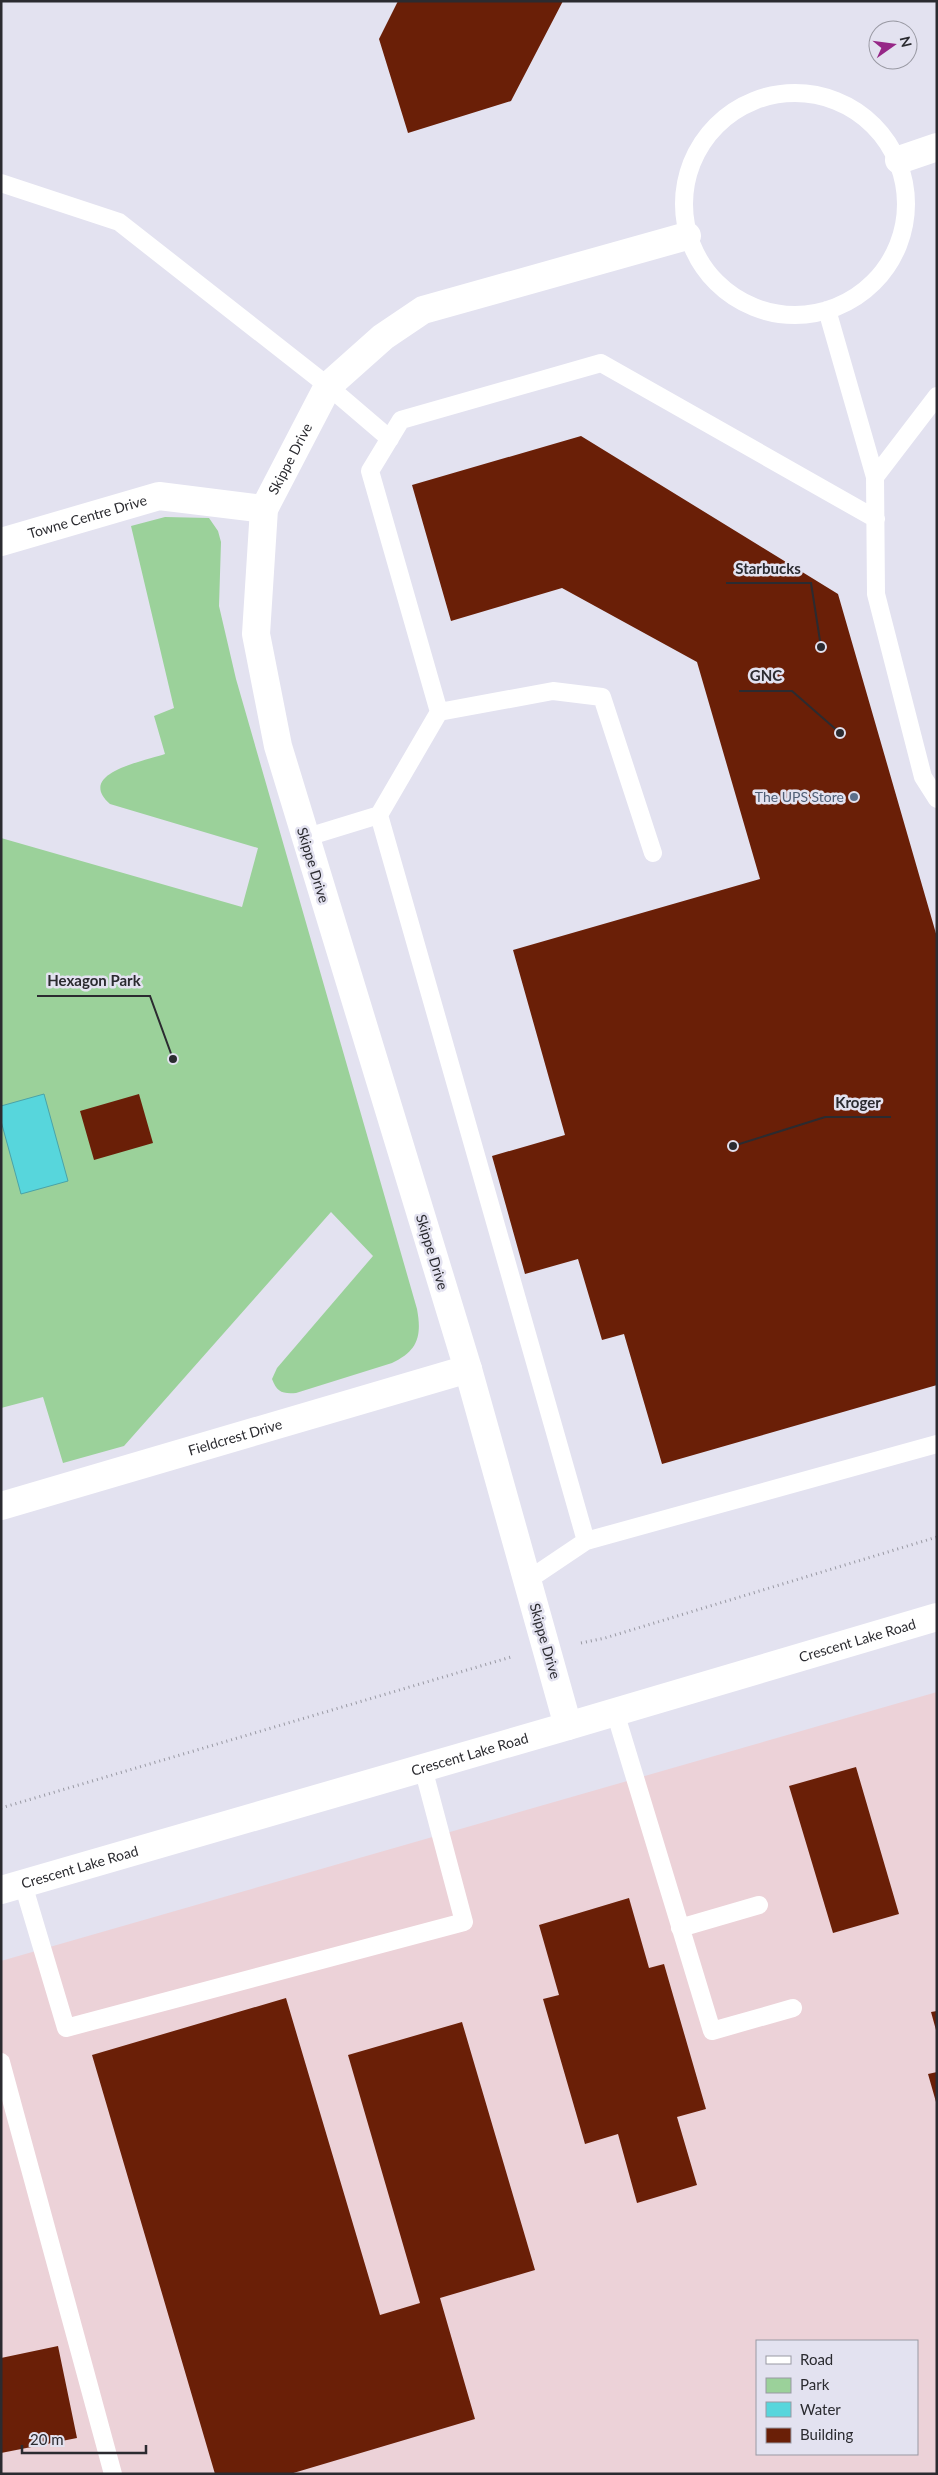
<svg xmlns="http://www.w3.org/2000/svg" width="938" height="2475" font-family="Lato,sans-serif">
	<style>
		.industrial { fill: #ecd2d8; fill-rule: evenodd }
		.green { fill: #9bd19a }
		.water { fill: #57d6dc; stroke: #4aa3a8 }
		.building { fill: #6a1f07 }
		.lines { fill: none; stroke-linecap: round; stroke-linejoin: round }
		.path { stroke: #9999a3; stroke-width: 3; stroke-dasharray: 1 4; stroke-linecap: butt }
		.service { stroke: #fff; stroke-width: 18 }
		.minor { stroke: #fff; stroke-width: 28 }
		.tertiary { stroke: #fff; stroke-width: 28 }
		.service-dot { fill: #5c6f8a; stroke: #e3e2f0; stroke-width: 2 }
		.labels { text-anchor: middle; stroke-width: 5; stroke-linejoin: round; paint-order: stroke }
		.street-label { font-size: 14px; fill: #2b2b30; stroke: #e3e2f0 }
		.service-label { font-size: 14px; fill: #4e5e75; stroke: #e3e2f0; text-anchor: end }
		.leader { fill: none; stroke: #2b2b30; stroke-width: 2 }
		.callout-dot { fill: #2b2b30; stroke: #e3e2f0; stroke-width: 2 }
		.callout-label { font-size: 15px; text-anchor: middle; font-weight: bold; fill: #2b2b30; stroke: #e3e2f0; stroke-width: 5; stroke-linejoin: round; paint-order: stroke }
	</style>
	<rect width="100%" height="100%" fill="#e3e2f0"/>
	<path class="industrial" d="M937,1692v782h-936v-513zM757,2341h160v113h-160z"/>
	<path class="green" d="M165,517l44,1 9,13 3,11 -2,64 17,73 181,630c5,27 1,42 -25,54l-96,30c-14,1 -19,-1 -24,-14l5,-11 96,-112 -42,-44 -207,234 -61,17 -20,-66 -42,11v-570l241,69 16,-59 -148,-44c-35,-31 35,-43 55,-50l-11,-38 20,-8 -43,-182z"/>
	<path class="water" d="M44,1094l24,87 -47,13 -20,-73v-15z"/>
	<path class="building" d="M398,1h165l-52,100 -103,32 -29,-94z
		M581,436l257,158 99,343v448l-275,79 -38,-130 -22,6 -24,-81 -53,15 -33,-118 73,-21 -52,-185 247,-71 -63,-217 -135,-74 -111,33 -39,-136z
		M139,1094l14,49 -59,17 -14,-49z
		M856,1767l43,147 -66,19 -44,-147z
		M629,1898l20,70 15,-4 42,145 -29,8 20,68 -60,18 -19,-69 -33,10 -42,-145 16,-4 -20,-70z
		M286,1998l94,317 40,-12 -72,-248 114,-33 73,248 -95,28 35,121 -185,55h-75l-123,-419z
		M937,2011v19h-1l-5,-18z
		M937,2072v30h-1l-8,-28z
		M58,2346l19,92 -76,15v-95z"/>
	<g class="lines">
		<path class="path" d="M581,1643l24,-5 332,-101
			M1,1808l510,-151"/>
		<path class="service" d="M684 204a111 111 0 1 1 222 0a111 111 0 1 1-222 0Z
			M1,183l118,39 209,164 62,53
			M827,310l48,167 1,117 47,183 14,22
			M875,477l62,-81
			M439,712l114,-21 49,6 51,156
			M304,838l75,-23
			M586,1541l-207,-726 60,-103 -69,-241 31,-51 200,-57 275,156
			M528,1580l58,-39 351,-97
			M615,1712l97,319 81,-23
			M23,1884l43,144 398,-106 -41,-154
			M680,1928l79,-23
			M1,2062l112,412"/>
		<g class="minor">
			<path d="M899,160l38,-13"/>
			<path id="s1" d="M1,542l158,-46 105,13"/>
			<path id="s2" d="M1,1506l467,-137"/>
			<path id="s3" d="M568,1726l-100,-357 -190,-623 -22,-112 8,-125 64,-123 55,-49 40,-27 264,-74"/>
		</g>
		<path class="tertiary" id="s4" d="M1,1890l567,-164 369,-109"/>
	</g>
	<circle class="service-dot" cx="854" cy="797" r="5"/>
	<g class="labels">
		<g class="street-label">
			<text dy="5" stroke="none"><textPath href="#s3" startOffset="1318">Skippe Drive</textPath></text>
			<text dy="5" stroke="none"><textPath href="#s1" startOffset="90">Towne Centre Drive</textPath></text>
			<text transform="translate(313 865) rotate(73)" y="5">Skippe Drive</text>
			<text transform="translate(432 1252) rotate(73)" y="5">Skippe Drive</text>
			<text dy="5" stroke="none"><textPath href="#s2" startOffset="244">Fieldcrest Drive</textPath></text>
			<text dy="5" stroke="none"><textPath href="#s4" startOffset="892">Crescent Lake Road</textPath></text>
			<text transform="translate(545 1641) rotate(74)" y="5">Skippe Drive</text>
			<text dy="5" stroke="none"><textPath href="#s4" startOffset="488">Crescent Lake Road</textPath></text>
			<text dy="5" stroke="none"><textPath href="#s4" startOffset="82">Crescent Lake Road</textPath></text>
		</g>
		<g class="service-label">
			<text x="844" y="802">The UPS Store</text>
		</g>
	</g>
	<path class="leader" d="M821 647L811 583H726M840 733L792 691H739M173 1059L150 996H37M733 1146L825 1117H891"/>
	<g class="callout-dot">
		<circle cx="821" cy="647" r="5"/>
		<circle cx="840" cy="733" r="5"/>
		<circle cx="173" cy="1059" r="5"/>
		<circle cx="733" cy="1146" r="5"/>
	</g>
	<g class="callout-label">
		<text x="768" y="574">Starbucks</text>
		<text x="766" y="681">GNC</text>
		<text x="94" y="986">Hexagon Park</text>
		<text x="858" y="1108">Kroger</text>
	</g>
	<rect width="938" height="2475" fill="none" stroke="#2b2b30" stroke-width="5"/>
	<rect x="756" y="2340" width="162" height="115" fill="#e3e2f0" stroke="#9999a3"/>
	<rect x="766" y="2356" width="25" height="8" fill="#ffffff" stroke="#9999a3"/>
	<text x="800" y="2365" font-size="15" fill="#2b2b30">Road</text>
	<rect x="766" y="2378" width="25" height="15" fill="#9bd19a" stroke="#9999a3"/>
	<text x="800" y="2390" font-size="15" fill="#2b2b30">Park</text>
	<rect x="766" y="2402" width="25" height="15" fill="#57d6dc" stroke="#9999a3"/>
	<text x="800" y="2415" font-size="15" fill="#2b2b30">Water</text>
	<rect x="766" y="2428" width="25" height="15" fill="#6a1f07" stroke="#9999a3"/>
	<text x="800" y="2440" font-size="15" fill="#2b2b30">Building</text>
	<g transform="translate(893 45) rotate(76)"><circle r="24" fill="#e3e2f0" stroke="#9999a3"/>
	<path d="M0-4L9 19L0 12L-9 19Z" fill="#962787"/>
	<text y="-8" font-size="14" font-weight="bold" text-anchor="middle" fill="#2b2b30">N</text>
	</g>
	<path d="M22 2445v8h124v-8" fill="none" stroke="#2b2b30" stroke-width="2.5"/>
	<text x="30" y="2445" font-size="15" fill="#2b2b30" stroke="#e3e2f0" stroke-width="4" paint-order="stroke">20 m</text>
</svg>
